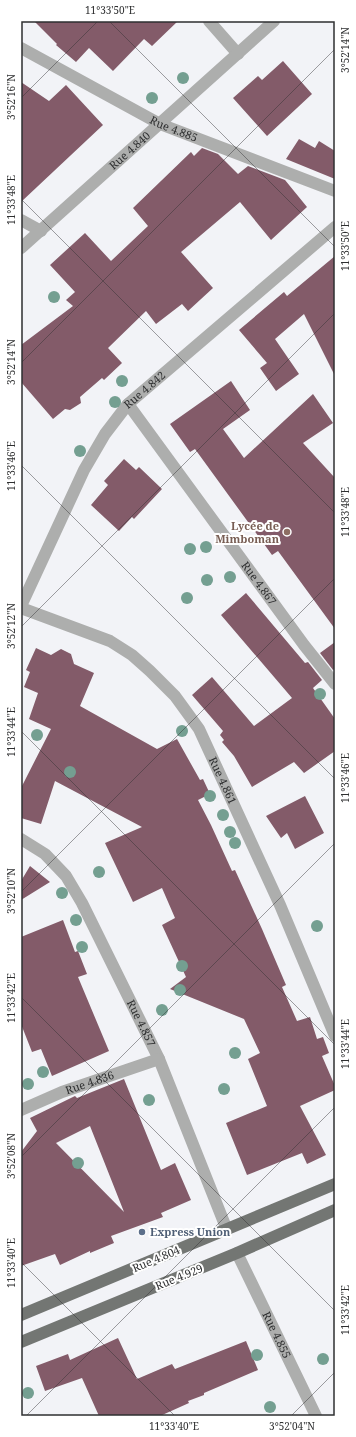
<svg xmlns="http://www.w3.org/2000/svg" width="356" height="1437" font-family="'Noto Serif',serif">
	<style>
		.building { fill: #835b69; fill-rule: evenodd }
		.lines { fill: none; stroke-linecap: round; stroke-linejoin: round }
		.minor { stroke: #adaead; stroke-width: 12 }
		.primary { stroke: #737673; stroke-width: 12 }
		.tree { fill: #749f91 }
		.ticks { fill: none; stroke: #2e2f30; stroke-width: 1; stroke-opacity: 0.45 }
		.education-dot { fill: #8d6e63; stroke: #fff; stroke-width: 1.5 }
		.service-dot { fill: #5c6f8a; stroke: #fff; stroke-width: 1.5 }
		.labels { text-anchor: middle; stroke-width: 4; stroke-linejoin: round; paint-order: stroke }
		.street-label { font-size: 11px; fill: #2e2f30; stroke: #fff }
		.education-label { font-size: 11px; font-weight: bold; fill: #785e54; stroke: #fff; text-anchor: end }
		.service-label { font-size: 11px; font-weight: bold; fill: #4e5e75; stroke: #fff; text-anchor: start }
		.neatline { fill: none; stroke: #2e2f30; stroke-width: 1.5 }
		.ticks-label { font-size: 10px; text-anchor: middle; fill: #2e2f30 }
	</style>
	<rect width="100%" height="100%" fill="#f2f3f7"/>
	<path class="building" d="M34,21h144l-26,25 -8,-7 -31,32 -24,-23 -13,14 -20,-17 1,-1z
		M283,61l29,33 -45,42 -34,-38 25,-22 4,4z
		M21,82l28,19 17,-16 37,40 -82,77z
		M299,139l16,9 4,-7 16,10v28l-49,-20z
		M202,148l16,6 20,20 10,-8 37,14 22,27 -36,33 -31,-38 -59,50 32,36 -25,23 -6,-7 -26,20 -10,-13 -38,37 14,15 -18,17 -2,-2 -22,19 1,6 -11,7 -5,-1 -12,10 -32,-37v-37l52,-39 -7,-6 9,-8 -25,-27 35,-32 26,28 37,-35 -15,-18 58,-56 3,4z
		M335,256v120l-31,-62 -29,25 24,35 -23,17 -16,-23 7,-5 -28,-33 45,-38 3,4z
		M231,381l19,29 -27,19 21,29 69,-64 20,29 -30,20 32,35v151l-57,-78 -6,4 -77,-106 -5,3 -20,-28z
		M124,459l12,11 3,-3 23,22 -28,30 -2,-2 -13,14 -28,-26 17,-20 -4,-4z
		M246,593l59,70 3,-1 14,18 -9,8 22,31v32l-31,22 -10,-11 -42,25 -18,-31 -12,-14 2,-2 -4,-5 3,-4 -31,-36 20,-18 42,49 38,-28 -71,-83z
		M335,642v27l-2,1 -13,-17z
		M36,648l15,7 10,-6 10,5 3,10 20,9 -14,33 77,43 20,-10 23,41 3,-1 7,15 -12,6 13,25 21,46 3,-1 27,59 24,56 -4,2 15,34 13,-4 7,22 6,-2 6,16 -7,3 13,30v4l-35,16 26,49 -19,9 -5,-11 -55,22 -21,-52 41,-17 -19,-47 12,-6 -16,-34 -74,-30 16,-12 -24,-52 13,-7 -13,-30 -29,14 -28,-59 37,-16 -87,-46 -14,43 -20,-6v-28l1,-4 29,-57 -22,-10 9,-26 -14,-6 6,-15 -4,-2z
		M305,796l19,37 -29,16 -8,-16 -6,5 -15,-22z
		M30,866l20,16 -29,18v-19z
		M63,920l12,32 3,-1 9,23 -9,3 31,74 -57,25 -11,-27 -9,3 -11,-28v-87z
		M124,1079l37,91 14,-7 16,37 -30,13 2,4 -52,19 3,7 -24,10v-2l-30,14 -5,-11 -34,12v-114l16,-21 -7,-13 45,-22 2,2zM90,1126l34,86 -68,-69z
		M118,1338l19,41 35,-15 3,5 71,-28 12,29 -54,23v2l-16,6 1,2 -29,13h-61l-17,-38 -37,13 -9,-25 32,-12 2,6z"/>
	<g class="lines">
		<g class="minor">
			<path d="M209,21l29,33"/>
			<path id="s1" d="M21,48l139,76 175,67"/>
			<path d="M21,220l20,11"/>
			<path id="s2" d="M21,248l253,-227"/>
			<path id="s3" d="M128,404l176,241 31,39"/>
			<path id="s4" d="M21,606l63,-136 21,-36 23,-30 207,-177"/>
			<path id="s5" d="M21,608l89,33 22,14 18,16 25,25 24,33 81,176 55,131"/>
			<path id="s6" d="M21,839l24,15 21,22 16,27 77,156 68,171"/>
			<path id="s7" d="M21,1110l41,-18 97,-33"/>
			<path id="s8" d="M237,1253l79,163"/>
		</g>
		<path class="primary" d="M21,1315l314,-131
			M21,1342l216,-89 98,-43"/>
	</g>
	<g class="tree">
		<circle cx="183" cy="78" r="6"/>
		<circle cx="152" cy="98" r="6"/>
		<circle cx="54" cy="297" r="6"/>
		<circle cx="122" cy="381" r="6"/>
		<circle cx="115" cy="402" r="6"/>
		<circle cx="80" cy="451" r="6"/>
		<circle cx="206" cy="547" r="6"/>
		<circle cx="190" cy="549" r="6"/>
		<circle cx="230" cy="577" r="6"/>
		<circle cx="207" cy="580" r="6"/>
		<circle cx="187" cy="598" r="6"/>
		<circle cx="320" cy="694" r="6"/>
		<circle cx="182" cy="731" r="6"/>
		<circle cx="37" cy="735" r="6"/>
		<circle cx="70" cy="772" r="6"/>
		<circle cx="210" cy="796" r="6"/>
		<circle cx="223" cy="815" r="6"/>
		<circle cx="230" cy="832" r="6"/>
		<circle cx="235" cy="843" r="6"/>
		<circle cx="99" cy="872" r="6"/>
		<circle cx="62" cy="893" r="6"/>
		<circle cx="76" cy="920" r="6"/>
		<circle cx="317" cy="926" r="6"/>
		<circle cx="82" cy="947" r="6"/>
		<circle cx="182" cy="966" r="6"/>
		<circle cx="180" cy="990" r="6"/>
		<circle cx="162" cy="1010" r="6"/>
		<circle cx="235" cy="1053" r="6"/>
		<circle cx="43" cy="1072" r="6"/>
		<circle cx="28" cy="1084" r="6"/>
		<circle cx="224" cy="1089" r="6"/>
		<circle cx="149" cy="1100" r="6"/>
		<circle cx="78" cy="1163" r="6"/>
		<circle cx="257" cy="1355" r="6"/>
		<circle cx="323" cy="1359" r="6"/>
		<circle cx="28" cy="1393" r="6"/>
		<circle cx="270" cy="1407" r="6"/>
	</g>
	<path class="ticks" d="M109,21l226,226M21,98l77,-77M21,199l314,314M21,363l314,-314M21,465l314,314M21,627l314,-314M21,731l314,314M21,892l314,-314M21,997l314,314M21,1157l314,-314M21,1262l154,154M26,1416l309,-309M291,1416l44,-44"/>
	<circle class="education-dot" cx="287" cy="532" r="4"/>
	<circle class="service-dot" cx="142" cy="1232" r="4"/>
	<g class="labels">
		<g class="street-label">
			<text dy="4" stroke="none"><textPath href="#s1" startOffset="173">Rue 4.885</textPath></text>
			<text dy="4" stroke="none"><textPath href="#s2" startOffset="146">Rue 4.840</textPath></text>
			<text dy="4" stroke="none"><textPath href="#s4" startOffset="251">Rue 4.842</textPath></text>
			<text dy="4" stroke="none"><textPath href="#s3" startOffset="222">Rue 4.867</textPath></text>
			<text dy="4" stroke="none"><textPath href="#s5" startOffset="278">Rue 4.861</textPath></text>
			<text dy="4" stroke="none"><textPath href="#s6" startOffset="224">Rue 4.857</textPath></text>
			<text dy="4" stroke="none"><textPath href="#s7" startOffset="74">Rue 4.836</textPath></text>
			<text transform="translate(156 1259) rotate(-23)" y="4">Rue 4.804</text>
			<text transform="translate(179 1277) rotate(-22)" y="4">Rue 4.929</text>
			<text dy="4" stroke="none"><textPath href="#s8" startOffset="91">Rue 4.855</textPath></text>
		</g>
		<g class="education-label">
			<text x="279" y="530">Lycée de<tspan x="279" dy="13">Mimboman</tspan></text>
		</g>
		<g class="service-label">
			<text x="150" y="1236">Express Union</text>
		</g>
	</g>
	<rect width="356" height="1437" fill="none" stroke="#ffffff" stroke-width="44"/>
	<rect x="22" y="22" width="312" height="1393" class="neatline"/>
	<g class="ticks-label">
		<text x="110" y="14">11°33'50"E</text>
		<text transform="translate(345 50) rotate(-90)" y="4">3°52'14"N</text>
		<text transform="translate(11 97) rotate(-90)" y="4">3°52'16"N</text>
		<text transform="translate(11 200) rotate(-90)" y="4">11°33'48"E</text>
		<text transform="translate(345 246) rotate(-90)" y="4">11°33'50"E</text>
		<text transform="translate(11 362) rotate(-90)" y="4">3°52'14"N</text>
		<text transform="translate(11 466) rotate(-90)" y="4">11°33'46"E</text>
		<text transform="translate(345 512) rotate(-90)" y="4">11°33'48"E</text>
		<text transform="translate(11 626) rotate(-90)" y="4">3°52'12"N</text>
		<text transform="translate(11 732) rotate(-90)" y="4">11°33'44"E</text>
		<text transform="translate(345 778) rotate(-90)" y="4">11°33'46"E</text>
		<text transform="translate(11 891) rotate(-90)" y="4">3°52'10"N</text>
		<text transform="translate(11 998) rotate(-90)" y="4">11°33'42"E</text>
		<text transform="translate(345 1044) rotate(-90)" y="4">11°33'44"E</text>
		<text transform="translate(11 1156) rotate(-90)" y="4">3°52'08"N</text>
		<text transform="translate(11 1263) rotate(-90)" y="4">11°33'40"E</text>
		<text transform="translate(345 1310) rotate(-90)" y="4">11°33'42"E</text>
		<text x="174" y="1430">11°33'40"E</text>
		<text x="292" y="1430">3°52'04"N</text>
	</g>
</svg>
